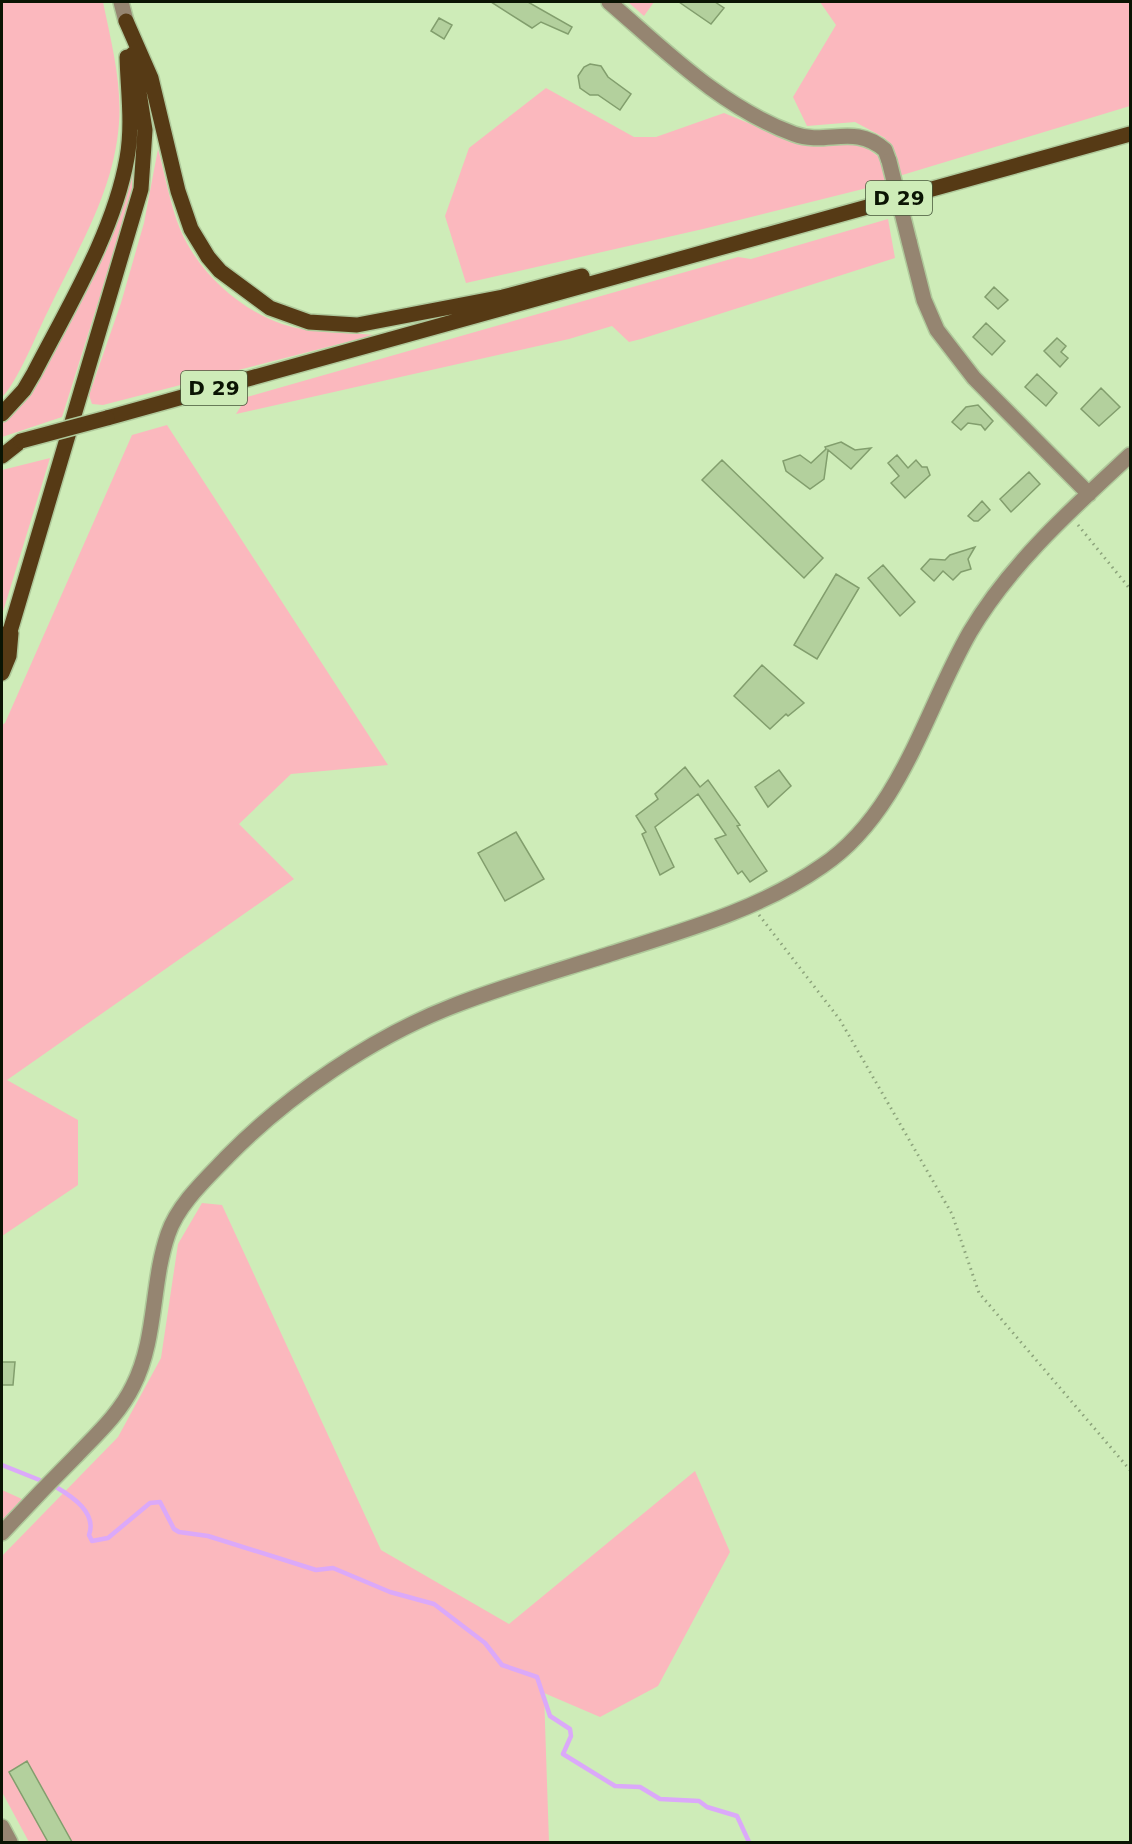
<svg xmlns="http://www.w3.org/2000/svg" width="1132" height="1844" font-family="'DejaVu Sans',sans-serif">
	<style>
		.green { fill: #fbb8be }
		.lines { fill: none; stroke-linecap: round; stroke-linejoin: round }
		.stream { stroke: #dba9f9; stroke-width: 4.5 }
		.building { fill: #b3d09d; stroke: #829e6d; stroke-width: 1.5 }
		.minor-casing { stroke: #afc99b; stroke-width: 18 }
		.primary-casing { stroke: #afc99b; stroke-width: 18 }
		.path { stroke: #8ca37b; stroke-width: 3; stroke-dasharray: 1.5 4.5; stroke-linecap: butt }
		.minor { stroke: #958571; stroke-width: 15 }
		.primary { stroke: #563a15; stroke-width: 15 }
		.minor-bridge-casing { stroke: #afc99b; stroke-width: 18; stroke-linecap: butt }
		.primary-bridge-casing { stroke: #afc99b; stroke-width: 18; stroke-linecap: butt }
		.minor-bridge { stroke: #958571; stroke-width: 15 }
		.primary-bridge { stroke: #563a15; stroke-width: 15 }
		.labels { text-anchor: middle; stroke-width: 4.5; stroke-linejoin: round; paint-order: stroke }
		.shield { fill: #ceecb8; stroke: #455539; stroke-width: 1.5 }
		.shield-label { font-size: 20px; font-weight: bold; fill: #0a1403 }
	</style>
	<rect width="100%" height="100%" fill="#ceecb8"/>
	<path class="green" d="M2,2h101c8,39 19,81 16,121 -5,70 -43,129 -72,190 -10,20 -30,70 -45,84z
		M628,2h26l-10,14z
		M820,2h310v104l-231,70 -14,-38 -30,-16 -48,4 -14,-29 43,-72z
		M546,88l88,49h22l68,-24 75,31 46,-3 15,2 19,14 8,26 -184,46 -237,54 -21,-67 24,-68z
		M158,149c7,26 12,55 22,80 18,43 59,80 102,95 29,10 62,8 92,11l-271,70 -11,-1 -3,-9 32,-92 23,-80z
		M133,162l-1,28 -8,30 -62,197 -60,20v-14l102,-176 21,-47z
		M888,219l7,39 -254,81 -12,3 -17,-16 -43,13 -333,75 11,-17 491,-140 13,2z
		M167,425l221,340 -97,9 -52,50 55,55 -287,201 71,40v65l-76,51v-511l3,-2 127,-288z
		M50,458l-48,157v-145z
		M202,1203l20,2 159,345 128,74 186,-153 35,81 -72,134 -58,31 -56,-24 5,149h-520l-27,-50v-236l116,-119 43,-79 17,-114z
		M2,1490l20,9 -20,22z"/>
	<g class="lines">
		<path class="stream" d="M2,1465l40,16
			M56,1487c17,10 41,26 33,48l3,6 16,-3 42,-35 10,-1 14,27 5,3 29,4 108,34 17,-2 57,24 44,12 51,39 17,22 35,12 13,39 20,13 1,7 -8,18 52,32 25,1 20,12 39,2 8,6 30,9 12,26"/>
	</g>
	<path class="building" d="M491,2h37l44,25 -4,7 -27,-12 -9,6z
		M679,2h36l9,6 -13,16z
		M439,18l13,7 -8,14 -13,-8z
		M590,64l11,2 7,11 23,17 -11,16 -22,-15h-8l-10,-7 -2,-12 6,-9z
		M994,287l14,13 -10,9 -13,-12z
		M986,323l19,18 -13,14 -19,-18z
		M1057,338l9,8 -5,6 7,6 -8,9 -16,-16z
		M1037,374l20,19 -11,13 -21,-19z
		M1101,388l19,19 -21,19 -18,-17z
		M978,405l15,16 -8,9 -4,-5 -13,-2 -7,7 -9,-8 14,-15z
		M841,442l14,8 16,-2 -20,21 -23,-19 -4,29 -14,10 -24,-18 -3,-10 17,-6 11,8 15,-14 -1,-2z
		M897,455l11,13 8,-8 6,7h5l3,8 -25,23 -14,-15 8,-7 -11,-13z
		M722,460l101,98 -19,20 -102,-98z
		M1029,472l11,12 -29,28 -11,-13z
		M982,501l8,9 -12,11h-4l-6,-5z
		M975,547l-7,12 3,10 -10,3 -8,8 -10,-9 -9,10 -13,-12 9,-10 15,1 5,-5z
		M883,565l32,37 -15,14 -32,-38z
		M836,574l23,14 -42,71 -23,-14z
		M762,665l42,38 -16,13 -2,-2 -16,15 -36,-33z
		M685,767l15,20 8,-7 32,45 -3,1 30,45 -17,11 -8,-11 -4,3 -23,-35 11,-4 -28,-41 -43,33 19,40 -14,8 -18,-41 4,-2 -10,-16 22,-17 -3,-5z
		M779,770l12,16 -23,21 -13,-20z
		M516,832l28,47 -39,22 -27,-48z
		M2,1362h13l-2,23h-11z
		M27,1761l45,81h-24l-39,-70z"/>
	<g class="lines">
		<defs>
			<path id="minor" d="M121,2l5,19
				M609,2c58,50 112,105 185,132 33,12 60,-11 91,16l4,11
				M909,241l15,59 13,30 37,48 115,116
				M2,1533c24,-26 49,-52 74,-77 21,-22 44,-43 57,-70 24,-47 18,-103 35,-152 10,-30 39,-56 60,-78 60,-61 145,-119 225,-150 51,-20 104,-35 157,-52 72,-23 149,-44 212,-88 79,-53 103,-156 148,-234 40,-68 103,-124 160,-177
				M2,1827l8,15"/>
			<path id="primary" d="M126,21l25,57 27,113 13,38 17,28 12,14 50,37 39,14 48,3 146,-28 79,-21
				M2,414l22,-24 10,-17c34,-66 80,-141 93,-215 6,-33 1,-67 0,-101
				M107,418l1023,-284
				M2,456l19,-15
				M2,646l9,-18 130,-439 4,-59 -12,-76
				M2,673l7,-17 2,-23"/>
		</defs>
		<use href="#minor" class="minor-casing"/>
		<use href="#primary" class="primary-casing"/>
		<path class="path" d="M1078,525l52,64
			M759,915l81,105 112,194 27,79 151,177"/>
		<use href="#minor" class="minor"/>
		<use href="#primary" class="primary"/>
		<defs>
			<path id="minor-bridge" d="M889,161l20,80"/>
			<path id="primary-bridge" d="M21,441l86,-23"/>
		</defs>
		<use href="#minor-bridge" class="minor-bridge-casing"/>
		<use href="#primary-bridge" class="primary-bridge-casing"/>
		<use href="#minor-bridge" class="minor-bridge"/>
		<use href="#primary-bridge" class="primary-bridge"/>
	</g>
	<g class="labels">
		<g class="shield">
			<rect x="866" y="181" width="66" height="34" rx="4.5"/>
			<rect x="181" y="371" width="66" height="34" rx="4.5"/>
		</g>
		<g class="shield-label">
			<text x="899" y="205">D 29</text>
			<text x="214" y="395">D 29</text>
		</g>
	</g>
	<rect width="1132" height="1844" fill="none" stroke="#0a1403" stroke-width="6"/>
</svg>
